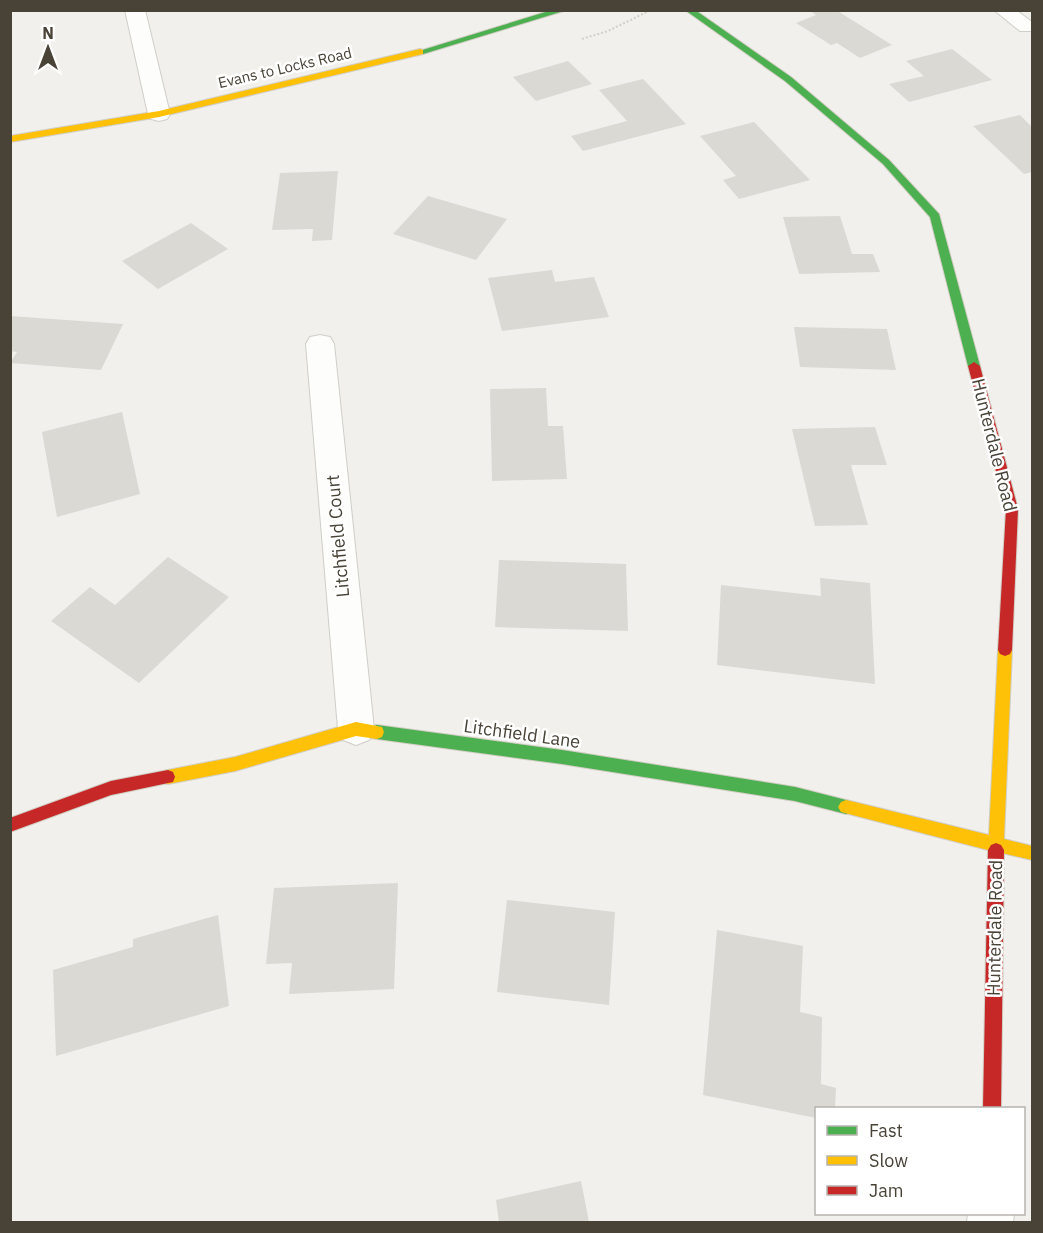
<svg xmlns="http://www.w3.org/2000/svg" width="1043" height="1233" font-family="'IBM Plex Sans',sans-serif">
	<style>
		.building { fill: #dbd9d4 }
		.lines { fill: none; stroke-linecap: round; stroke-linejoin: round }
		.lane-casing { stroke: #cfcec9; stroke-width: 2 }
		.street-casing { stroke: #cfcec9; stroke-width: 2 }
		.fast-casing { stroke: #d1cdc3; stroke-width: 2 }
		.slow-casing { stroke: #d1cdc3; stroke-width: 2 }
		.jam-casing { stroke: #d1cdc3; stroke-width: 2 }
		.path { stroke: #d1d0ca; stroke-width: 2; stroke-dasharray: 2 2; stroke-linecap: butt }
		.lane { fill: #fdfdfc; fill-rule: evenodd }
		.street { fill: #fdfdfc; fill-rule: evenodd }
		.fast { fill: #4caf50; fill-rule: evenodd }
		.slow { fill: #ffc107; fill-rule: evenodd }
		.jam { fill: #c62828; fill-rule: evenodd }
		.labels { text-anchor: middle; stroke-width: 5; stroke-linejoin: round; paint-order: stroke }
		.far-street-label { font-size: 15px; fill: #484237; stroke: #fff }
		.street-label { font-size: 18px; fill: #484237; stroke: #fff }
	</style>
	<rect width="100%" height="100%" fill="#f1f0ec"/>
	<path class="building" d="M809,10h27l56,35 -32,13 -23,-15 -6,2 -35,-22 20,-8z
		M952,49l40,31 -83,22 -20,-18 35,-8 -18,-15z
		M568,61l24,23 -56,17 -23,-24z
		M643,79l43,45 -103,27 -12,-15 56,-15 -28,-31z
		M1020,115l12,12v45l-8,2 -51,-48z
		M754,122l56,58 -71,19 -16,-19 13,-4 -36,-40z
		M338,171l-6,69 -20,1 1,-12 -41,1 8,-57z
		M428,196l79,23 -31,41 -83,-26z
		M840,216l12,38h21l7,18 -81,2 -16,-57z
		M191,223l37,26 -70,40 -36,-28z
		M552,270l3,12 39,-5 15,40 -107,14 -14,-53z
		M10,316l113,8 -22,46 -91,-7 7,-11 -7,-1z
		M794,327l93,2 9,41 -96,-3z
		M546,388l2,38h15l4,53 -75,2 -2,-92z
		M122,412l18,82 -83,23 -15,-85z
		M875,427l12,38h-36l17,60 -53,1 -23,-97z
		M168,557l61,40 -90,86 -88,-62 39,-34 25,18z
		M499,560l127,4 2,67 -133,-4z
		M820,578l50,5 5,101 -158,-19 4,-80 100,11z
		M398,883l-4,106 -105,5 3,-31 -26,1 8,-76z
		M507,900l108,12 -6,93 -112,-13z
		M218,915l11,91 -173,50 -3,-86 80,-23v-8z
		M717,930l86,16 -3,66 22,5 -1,67 15,4 -1,20h-19v10l-113,-23z
		M581,1181l8,41h-90l-3,-22z"/>
	<g class="lines">
		<defs>
			<path id="lane" d="M994,10h22l16,12v9h-12z"/>
			<path id="street" d="M125,10h20l25,104 -3,5 -8,2 -8,-2 -3,-5z
				M320,335l10,2 4,7 40,385 -5,11 -13,5 -13,-5 -5,-11 -32,-385 4,-7z
				M968,1214h46l-1,8h-46z"/>
			<path id="fast" d="M552,10h15l-144,44 -7,-2z
				M685,10h10l96,67 98,83 50,54 41,152 -2,3 -4,1 -6,-4 -38,-149 -47,-53 -98,-83z
				M377,725l185,25 233,37 51,13 5,2 3,5 -3,5 -5,2 -51,-13 -233,-37 -185,-25 -5,-2 -2,-5 2,-5z"/>
			<path id="slow" d="M420,49l3,1v4l-264,63 -149,25v-6l149,-25z
				M1005,644l5,2 2,4 -8,189 28,7v14l-30,-7 -6,4 -5,-2 -3,-5 -147,-38 -3,-5 3,-5 5,-2 143,35 9,-185 2,-4z
				M356,722l26,5 2,5 -2,5 -5,2 -21,-3 -121,35 -67,13 -5,-2 -2,-5 2,-5 5,-2 67,-13z"/>
			<path id="jam" d="M974,362l6,4 38,143 -6,141 -2,4 -5,2 -5,-2 -2,-4 8,-141 -38,-143z
				M168,770l5,2 2,5 -2,5 -62,13 -101,37v-14l101,-37z
				M996,843l5,2 3,5 -3,258h-18l5,-258 3,-5z"/>
		</defs>
		<use href="#lane" class="lane-casing"/>
		<use href="#street" class="street-casing"/>
		<use href="#fast" class="fast-casing"/>
		<use href="#slow" class="slow-casing"/>
		<use href="#jam" class="jam-casing"/>
		<path class="path" d="M582,39l26,-8 43,-21"/>
		<use href="#lane" class="lane"/>
		<use href="#street" class="street"/>
		<use href="#fast" class="fast"/>
		<use href="#slow" class="slow"/>
		<use href="#jam" class="jam"/>
	</g>
	<g class="labels">
		<g class="far-street-label">
			<text transform="translate(285 68) rotate(-13)" y="5">Evans to Locks Road</text>
		</g>
		<g class="street-label">
			<text transform="translate(994 445) rotate(76)" y="6">Hunterdale Road</text>
			<text transform="translate(338 536) rotate(-95)" y="6">Litchfield Court</text>
			<text transform="translate(522 734) rotate(8)" y="6">Litchfield Lane</text>
			<text transform="translate(995 928) rotate(-89)" y="6">Hunterdale Road</text>
		</g>
	</g>
	<rect width="1043" height="1233" fill="none" stroke="#484237" stroke-width="24"/>
	<rect x="815" y="1107" width="210" height="108" fill="#ffffff" stroke="#b6b3af" stroke-width="1.5"/>
	<rect x="827" y="1126" width="30" height="9" fill="#4caf50" stroke="#b6b3af" stroke-width="1.5"/>
	<text x="869" y="1137" font-size="18" fill="#484237">Fast</text>
	<rect x="827" y="1156" width="30" height="9" fill="#ffc107" stroke="#b6b3af" stroke-width="1.5"/>
	<text x="869" y="1167" font-size="18" fill="#484237">Slow</text>
	<rect x="827" y="1186" width="30" height="9" fill="#c62828" stroke="#b6b3af" stroke-width="1.5"/>
	<text x="869" y="1197" font-size="18" fill="#484237">Jam</text>
	<g transform="translate(48 48)" stroke="#ffffff" stroke-width="4.5" paint-order="stroke">
	<path d="M0-4.5L10 22L0 15L-10 22Z" fill="#484237"/>
	<text y="-9" font-size="16" font-weight="bold" text-anchor="middle" fill="#484237">N</text>
	</g>
</svg>
